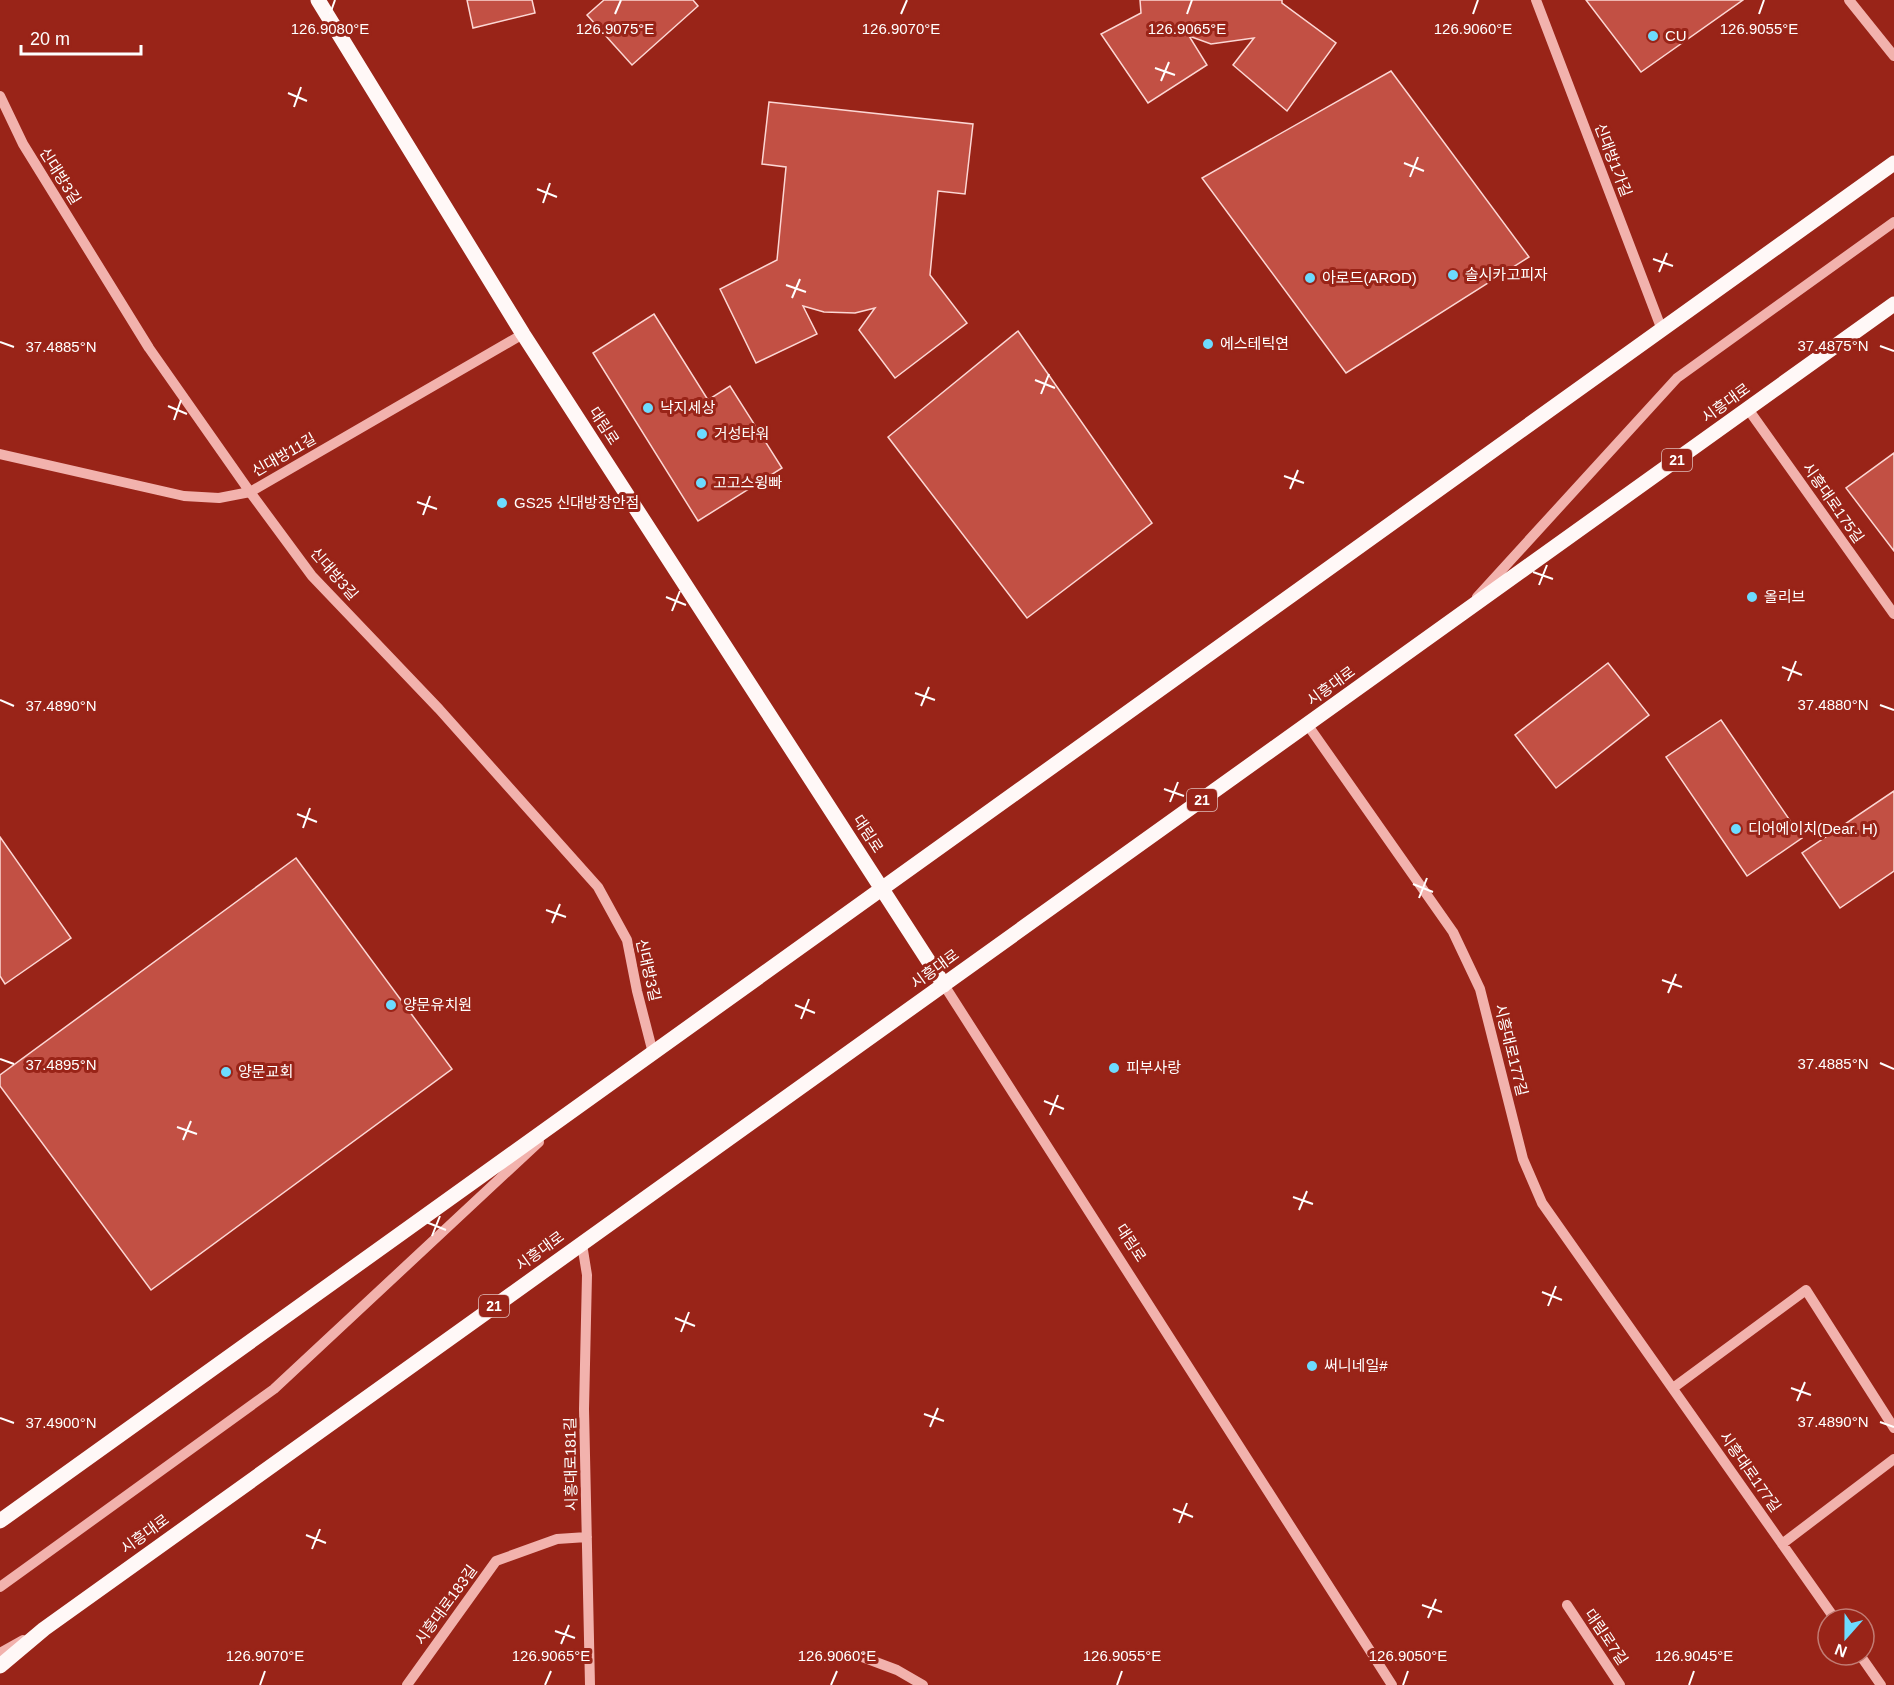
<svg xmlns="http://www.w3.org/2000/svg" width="1894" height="1685" font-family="Arial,'Noto Sans KR',sans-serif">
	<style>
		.building { fill: #c25044; stroke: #fcd7d4; stroke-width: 1.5 }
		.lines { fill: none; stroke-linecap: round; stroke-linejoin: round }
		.minor { stroke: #f2b2ad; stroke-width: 10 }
		.major { stroke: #fff8f7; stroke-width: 15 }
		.ticks { fill: none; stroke: #fff; stroke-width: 2 }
		.poi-dot { fill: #6ddbff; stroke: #992418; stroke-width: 2 }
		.labels { text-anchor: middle; stroke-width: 6; stroke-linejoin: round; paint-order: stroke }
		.shield { fill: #992418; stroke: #e0bdba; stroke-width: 1.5 }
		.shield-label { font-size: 14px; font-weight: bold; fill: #fff }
		.poi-label { font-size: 15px; fill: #fff; stroke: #992418; text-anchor: start }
		.street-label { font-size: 15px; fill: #fff; stroke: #992418 }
		.ticks-label { font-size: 15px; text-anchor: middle; fill: #fff; stroke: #992418; stroke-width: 6; stroke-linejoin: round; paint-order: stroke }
	</style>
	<rect width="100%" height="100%" fill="#992418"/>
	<path class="building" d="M467,0h65l3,13 -62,15z
		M604,0h89l5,6 -66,59 -45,-50z
		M1140,0h142v3l54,40 -49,68 -54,-46 21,-27 -43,6 -22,-8 18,29 -59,38 -47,-69 40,-21z
		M1586,0h157l-102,72z
		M1391,71l138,186 -183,116 -144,-195z
		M769,102l204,22 -8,70 -27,-3 -8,84 37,48 -72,55 -36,-48 16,-22 -20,5 -31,-1 -21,-6 14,28 -61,29 -36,-74 57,-29 9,-93 -24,-3z
		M654,314l54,86 22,-14 52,82 -84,53 -105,-168z
		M1018,331l134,192 -125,95 -139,-181z
		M1894,453v98l-48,-63z
		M1608,663l41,52 -93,73 -41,-53z
		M1721,720l81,118 -55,38 -81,-119z
		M1894,791v80l-54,37 -38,-55z
		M0,837l71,101 -66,46 -5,-8z
		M296,858l156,211 -301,221 -151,-204v-11z"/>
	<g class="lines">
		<path class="minor" d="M1536,0l126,330
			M1849,0l45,56
			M0,96l23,48 126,204 101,144 62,84 127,133 159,178 29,53 10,51 16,62
			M1748,409l146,205
			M0,454l184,42 35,2 31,-6 273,-158
			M1477,597l200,-219 217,-156
			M1307,724l146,208 27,57 43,170 19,44 293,416
			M944,985l448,700
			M582,1244l5,31 -3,134 6,276
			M1673,1388l133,-98 88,138
			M1782,1544l112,-85
			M0,1587l274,-198 265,-247
			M1567,1605l53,80
			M0,1653l23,-13
			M857,1655l40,15 26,15
			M1860,1655l21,30
			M407,1685l89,-124 61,-22 30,-2"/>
		<path class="major" d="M318,0l205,334 421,651
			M0,1521l1894,-1358
			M0,1666l44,-37 1850,-1325"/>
	</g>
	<path class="ticks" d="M330,14l5,-14M615,14l6,-14M901,14l6,-14M1187,14l5,-14M1473,14l5,-14M1759,14l5,-14M1155,68l20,7M1161,81l8,-19M288,93l19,8M294,107l7,-20M1404,163l20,8M1410,177l8,-20M537,189l20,8M543,203l7,-20M1653,259l20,7M1659,272l8,-19M786,285l20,7M792,298l8,-19M0,342l14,5M1880,346l14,5M1035,380l20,8M1041,394l8,-20M168,406l19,8M174,420l7,-20M1284,476l20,7M1290,489l8,-19M417,502l20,7M423,515l7,-19M1533,572l20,7M1539,585l8,-20M666,597l20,8M672,611l8,-20M1782,667l20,8M1788,681l8,-20M915,693l20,7M0,700l14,6M1880,705l14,5M921,706l8,-19M1164,789l20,7M1170,802l8,-20M297,814l20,8M303,828l7,-20M1413,884l20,8M1419,898l8,-20M546,910l20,7M552,923l8,-19M1662,980l20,7M1668,993l8,-19M795,1005l20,8M801,1019l8,-20M0,1059l14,5M1880,1063l14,6M1044,1101l20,8M1050,1115l8,-20M177,1127l20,7M183,1140l8,-19M1293,1197l20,7M1299,1210l8,-19M426,1222l20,8M432,1236l8,-20M1542,1292l20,8M1548,1306l8,-20M675,1318l20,8M681,1332l8,-20M1791,1388l20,7M1797,1401l8,-19M924,1414l20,7M0,1418l14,5M1880,1422l14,5M930,1427l8,-19M1173,1509l20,8M1179,1523l8,-20M306,1535l20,8M312,1549l8,-20M1422,1605l20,7M1428,1618l8,-19M555,1631l20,7M561,1644l8,-19M260,1685l5,-14M545,1685l6,-14M831,1685l6,-14M1117,1685l5,-14M1403,1685l5,-14M1689,1685l5,-14"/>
	<g class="poi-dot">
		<circle cx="1653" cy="36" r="6"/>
		<circle cx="1453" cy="275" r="6"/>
		<circle cx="1310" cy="278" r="6"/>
		<circle cx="1208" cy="344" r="6"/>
		<circle cx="648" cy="408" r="6"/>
		<circle cx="702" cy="434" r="6"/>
		<circle cx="701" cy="483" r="6"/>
		<circle cx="502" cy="503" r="6"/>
		<circle cx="1752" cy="597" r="6"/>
		<circle cx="1736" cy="829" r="6"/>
		<circle cx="391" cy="1005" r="6"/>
		<circle cx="1114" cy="1068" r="6"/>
		<circle cx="226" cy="1072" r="6"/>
		<circle cx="1312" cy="1366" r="6"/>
	</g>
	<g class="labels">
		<g class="shield">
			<rect x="1662" y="449" width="30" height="22" rx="4.5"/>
			<rect x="1187" y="789" width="30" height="22" rx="4.5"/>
			<rect x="479" y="1295" width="30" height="22" rx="4.5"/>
		</g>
		<g class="shield-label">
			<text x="1677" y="465">21</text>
			<text x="1202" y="805">21</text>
			<text x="494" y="1311">21</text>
		</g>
		<g class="poi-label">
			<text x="1665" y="41">CU</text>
			<text x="1465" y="280">솔시카고피자</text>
			<text x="1322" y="283">아로드(AROD)</text>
			<text x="1220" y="349">에스테틱연</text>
			<text x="660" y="413">낙지세상</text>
			<text x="714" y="439">거성타워</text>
			<text x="713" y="488">고고스윙빠</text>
			<text x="514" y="508">GS25 신대방장안점</text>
			<text x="1764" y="602">올리브</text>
			<text x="1748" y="834">디어에이치(Dear. H)</text>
			<text x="403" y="1010">양문유치원</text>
			<text x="1126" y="1073">피부사랑</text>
			<text x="238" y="1077">양문교회</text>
			<text x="1324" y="1371">써니네일#</text>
		</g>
		<g class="street-label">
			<text transform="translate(1613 160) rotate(69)" y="5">신대방1가길</text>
			<text transform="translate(60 176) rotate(58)" y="5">신대방3길</text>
			<text transform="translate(1726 403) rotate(-36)" y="5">시흥대로</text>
			<text transform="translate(604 426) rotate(57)" y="5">대림로</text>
			<text transform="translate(284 455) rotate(-30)" y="5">신대방11길</text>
			<text transform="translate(1833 503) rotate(55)" y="5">시흥대로175길</text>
			<text transform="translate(334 574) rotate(49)" y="5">신대방3길</text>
			<text transform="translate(1331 686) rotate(-36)" y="5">시흥대로</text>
			<text transform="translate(868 834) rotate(57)" y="5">대림로</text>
			<text transform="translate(935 969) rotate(-36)" y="5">시흥대로</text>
			<text transform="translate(648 970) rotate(77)" y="5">신대방3길</text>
			<text transform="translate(1511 1050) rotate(76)" y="5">시흥대로177길</text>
			<text transform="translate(1131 1243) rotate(57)" y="5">대림로</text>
			<text transform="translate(540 1251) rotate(-36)" y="5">시흥대로</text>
			<text transform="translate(571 1464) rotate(-91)" y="5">시흥대로181길</text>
			<text transform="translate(1750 1472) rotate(55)" y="5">시흥대로177길</text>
			<text transform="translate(145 1534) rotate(-36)" y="5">시흥대로</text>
			<text transform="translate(446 1605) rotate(-54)" y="5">시흥대로183길</text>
			<text transform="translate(1606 1637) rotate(56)" y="5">대림로7길</text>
		</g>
	</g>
	<g class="ticks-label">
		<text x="330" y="34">126.9080°E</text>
		<text x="615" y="34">126.9075°E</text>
		<text x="901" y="34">126.9070°E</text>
		<text x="1187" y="34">126.9065°E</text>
		<text x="1473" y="34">126.9060°E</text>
		<text x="1759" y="34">126.9055°E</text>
		<text x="1833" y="351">37.4875°N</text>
		<text x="61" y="352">37.4885°N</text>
		<text x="1833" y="710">37.4880°N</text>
		<text x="61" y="711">37.4890°N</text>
		<text x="1833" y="1069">37.4885°N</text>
		<text x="61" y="1070">37.4895°N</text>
		<text x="1833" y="1427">37.4890°N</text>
		<text x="61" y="1428">37.4900°N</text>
		<text x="265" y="1661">126.9070°E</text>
		<text x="551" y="1661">126.9065°E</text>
		<text x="837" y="1661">126.9060°E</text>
		<text x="1122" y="1661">126.9055°E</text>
		<text x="1408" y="1661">126.9050°E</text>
		<text x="1694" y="1661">126.9045°E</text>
	</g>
	<g transform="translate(1846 1637) rotate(201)"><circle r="28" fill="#992418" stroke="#c27c74" stroke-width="1.5"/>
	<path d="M0-4.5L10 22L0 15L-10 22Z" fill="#6ddbff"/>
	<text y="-9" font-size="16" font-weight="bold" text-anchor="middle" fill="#ffffff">N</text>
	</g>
	<path d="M21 45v9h120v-9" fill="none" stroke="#ffffff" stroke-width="3"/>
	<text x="30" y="45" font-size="18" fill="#ffffff" stroke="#992418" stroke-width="4.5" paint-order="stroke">20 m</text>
</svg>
